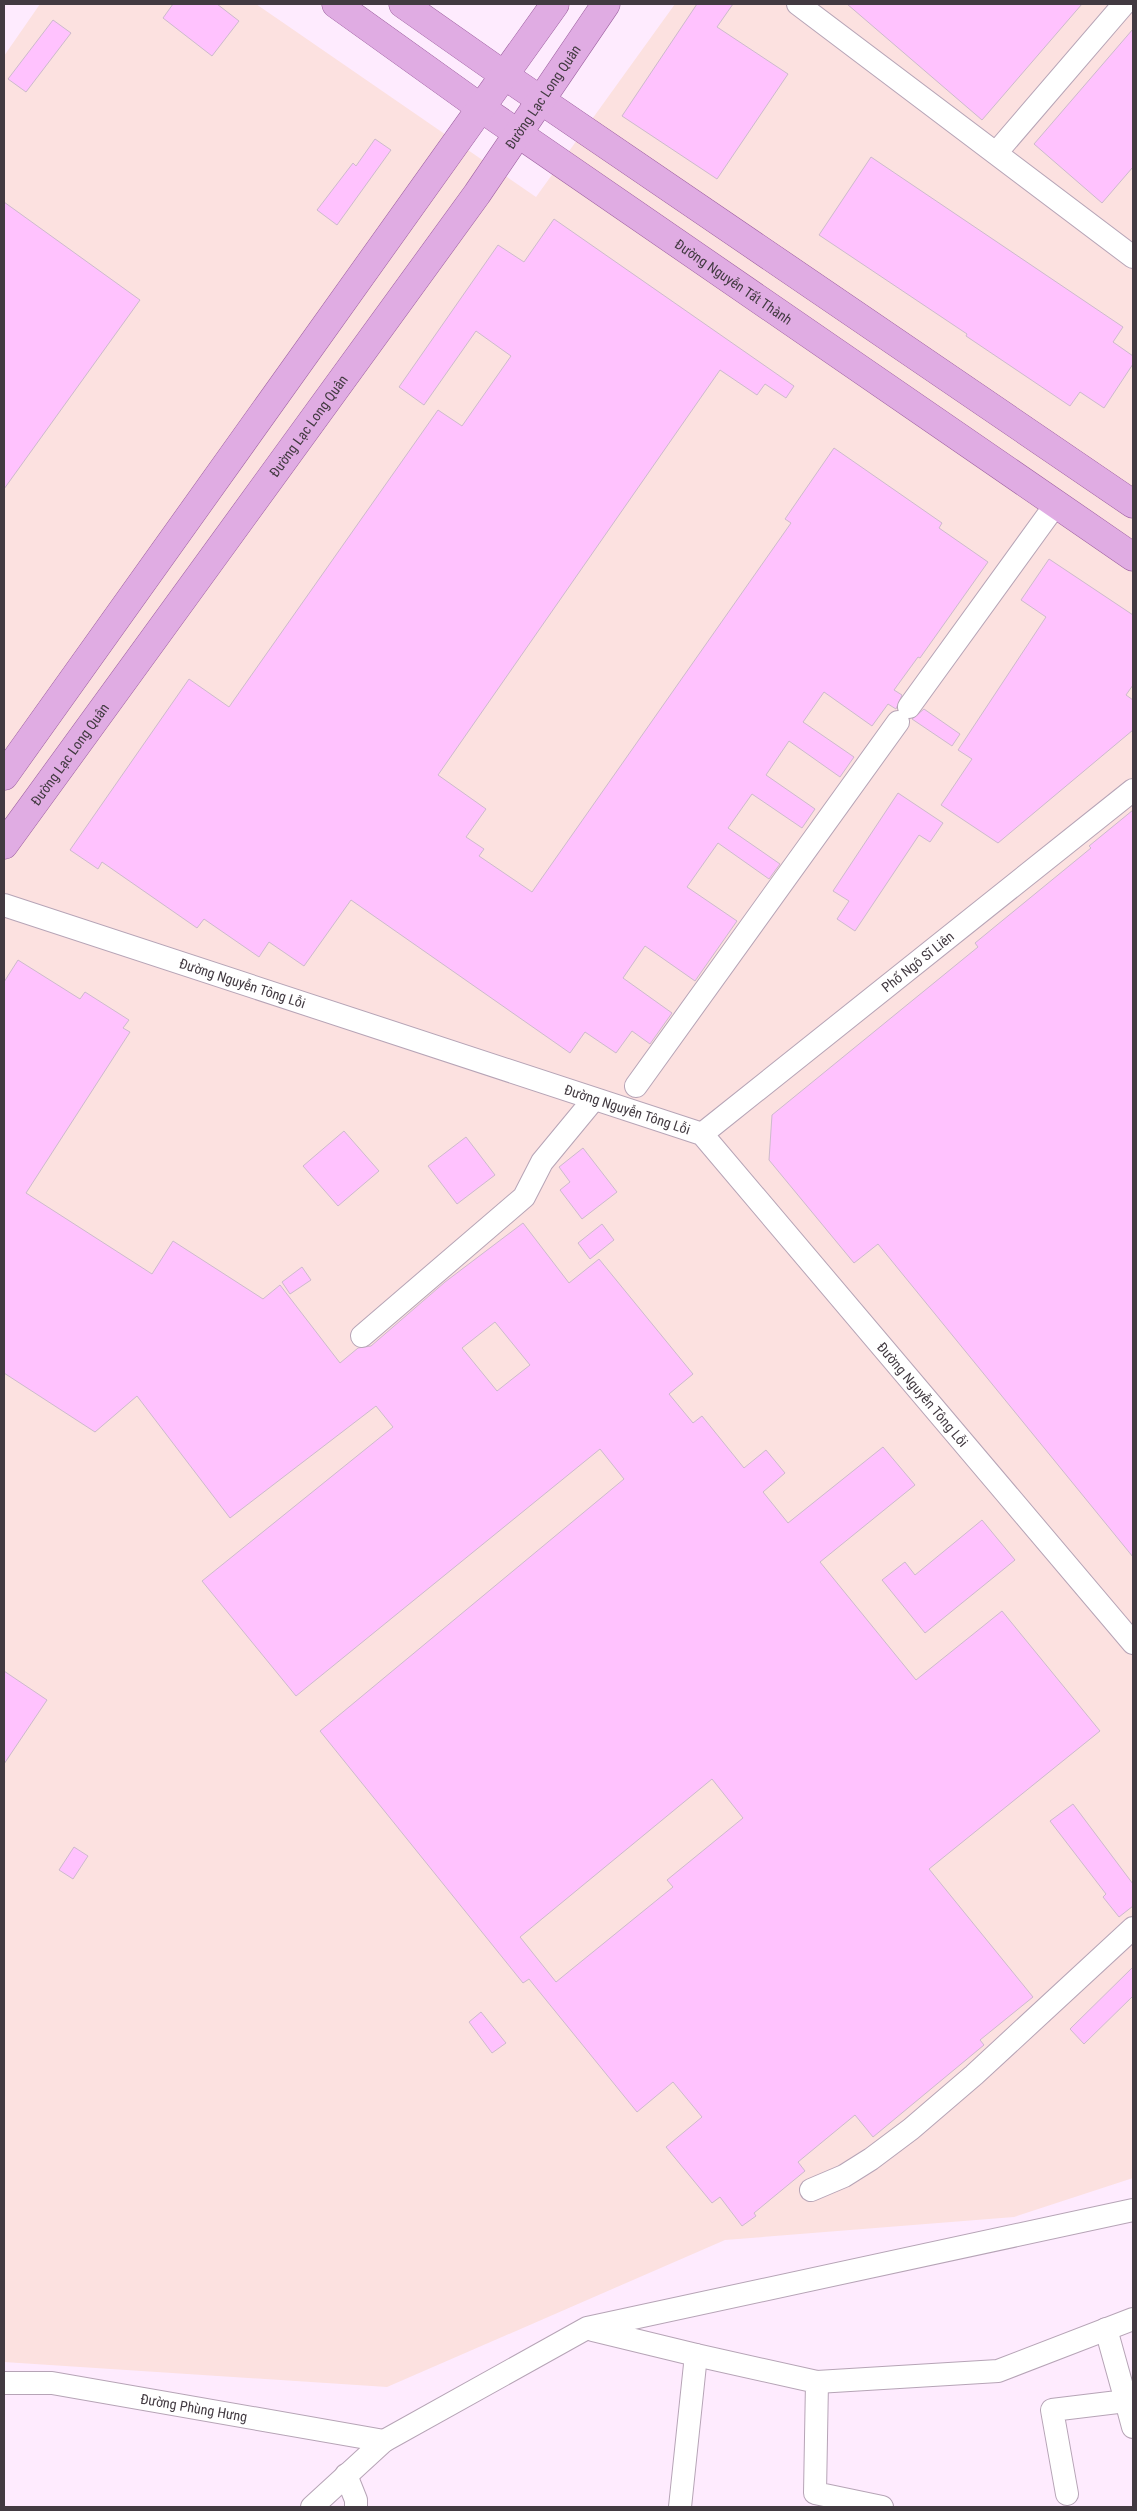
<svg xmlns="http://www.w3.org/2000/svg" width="1137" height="2511" font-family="'Roboto Condensed',sans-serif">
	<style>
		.industrial { fill: #fce1e0 }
		.building { fill: #ffc2fe; stroke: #cdbacc; fill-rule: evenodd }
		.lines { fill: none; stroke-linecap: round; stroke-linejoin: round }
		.minor-casing { stroke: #b6a4b6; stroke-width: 24 }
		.major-casing { stroke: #9c609f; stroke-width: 29 }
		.minor { stroke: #fff; stroke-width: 22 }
		.major { stroke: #e0ace3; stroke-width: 28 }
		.labels { text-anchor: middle; stroke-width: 4; stroke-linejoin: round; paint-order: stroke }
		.street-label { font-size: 14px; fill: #423a41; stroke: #fff }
	</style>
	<rect width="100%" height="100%" fill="#feebfe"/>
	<path class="industrial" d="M40,4h216l280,193 139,-193h458v2174l-119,39 -289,23 -338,147 -383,-25v-2306z"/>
	<path class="building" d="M173,4h44l22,17 -27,35 -49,-38z
		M697,4h36l-16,23 71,47 -71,105 -95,-63z
		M847,4h235l-100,116z
		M53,20l18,13 -45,59 -18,-13z
		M1133,29v138l-31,36 -68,-59z
		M375,139l16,11 -54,75 -20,-15 36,-47 3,3z
		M871,157l252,170 -10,15 20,14v8l-29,44 -24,-16 -10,14 -104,-70 1,-2 -148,-99z
		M4,202l136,98 -136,189z
		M554,219l240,167 -8,12 -21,-14 -8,11 -37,-25 -282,405 48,34 -20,28 18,12 -5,7 53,36 259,-369 -6,-4 49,-71 108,75 -3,5 49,34 -68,96 -2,-1 -24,33 8,5 -6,14 -8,-5 -16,22 -48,-34 -21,30 51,35 -14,20 -51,-36 -23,34 49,34 -13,19 -50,-34 -24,34 52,36 -11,15 -51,-36 -31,44 50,34 -42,60 -50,-35 -22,32 49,35 -22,31 -18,-13 -16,22 -31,-21 -15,21 -219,-153 -47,66 -35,-24 -10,15 -55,-38 -7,9 -95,-66 -4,7 -28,-19 119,-171 40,28 209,-297 24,16 49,-70 -35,-25 -52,74 -25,-18 99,-142 26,17z
		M1049,559l84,56v70l-7,10 7,5v30l-135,113 -57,-38 31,-46 -14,-9 88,-133 -25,-17z
		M924,709l36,25 -8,12 -40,-27z
		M898,793l45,30 -13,19 -11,-7 -64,96 -18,-12 12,-18 -16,-10z
		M1133,810v747l-255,-313 -24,19 -85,-103 3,-45 206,-168 -3,-4 116,-95 -2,-2z
		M18,960l62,39 5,-7 44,28 -6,8 7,4 -104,161 126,81 21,-33 90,58 17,-14 60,78 18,-15 13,-2 74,-64 78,-59 46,60 30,-24 94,115 -24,20 24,29 9,-7 42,52 22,-18 19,23 -22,19 25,31 95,-76 32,38 -95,77 96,118 86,-69 98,120 -171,138 104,128 -53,43 4,5 -111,92 -18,-22 -57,47 7,9 -51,42 2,3 -14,10 -22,-29 -8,6 -46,-56 36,-30 -29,-35 -36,30 -108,-133 -6,4 -203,-252 304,-252 -24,-30 -304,247 -94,-115 191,-154 -17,-21 -146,112 -93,-122 -42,36 -91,-59v-391zM495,1322l35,43 -33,26 -35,-43zM712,1779l31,39 -76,62 6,7 -117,95 -36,-45z
		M344,1131l35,40 -41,35 -35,-40z
		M466,1137l29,38 -38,29 -29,-38z
		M583,1148l34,44 -35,27 -22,-29 10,-8 -11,-15z
		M602,1224l12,16 -24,19 -12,-16z
		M302,1267l9,13 -21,14 -8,-12z
		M982,1520l33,40 -90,73 -43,-53 23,-18 10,13z
		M4,1671l43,29 -43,64z
		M1073,1804l60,80v22l-14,11 -16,-20 3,-3 -56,-73z
		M74,1847l14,9 -15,23 -14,-9z
		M1133,1967v29l-49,48 -14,-15z
		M481,2012l25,31 -14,10 -23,-31z"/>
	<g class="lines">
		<defs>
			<g id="minor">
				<path d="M798,4l335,253"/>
				<path d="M996,153l128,-149"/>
				<path d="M909,707l147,-203"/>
				<path id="s1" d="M4,905l698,229 431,509"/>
				<path d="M636,1086l262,-364"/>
				<path id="s2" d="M702,1134l431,-344"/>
				<path d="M362,1336l162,-139 18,-35 52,-63"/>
				<path d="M811,2190l33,-14 27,-17 40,-30 63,-54 159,-147"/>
				<path d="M593,2330l103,25 -16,152"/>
				<path d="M696,2355l121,27 -2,111 67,14"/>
				<path d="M817,2382l181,-11 135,-52"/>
				<path id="s3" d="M4,2383h48l332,58"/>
				<path d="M1133,2399l-7,2 7,26"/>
				<path d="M346,2475l10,25v7"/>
				<path d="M1067,2494l-15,-84 74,-9 -20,-72"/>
				<path d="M312,2507l72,-66 203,-113 546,-118"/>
			</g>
			<g id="major">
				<path id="s4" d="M336,4l145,104 652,449"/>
				<path d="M403,4l101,71 629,429"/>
				<path d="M4,776l551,-772"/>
				<path id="s5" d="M4,845l473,-651 129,-190"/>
			</g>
		</defs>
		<use href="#minor" class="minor-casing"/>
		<use href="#major" class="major-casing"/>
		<use href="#minor" class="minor"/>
		<use href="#major" class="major"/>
	</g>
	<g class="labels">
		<g class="street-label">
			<text dy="5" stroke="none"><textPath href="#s5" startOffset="922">Đường Lạc Long Quân</textPath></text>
			<text dy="5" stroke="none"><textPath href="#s4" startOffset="485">Đường Nguyễn Tất Thành</textPath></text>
			<text dy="5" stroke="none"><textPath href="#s5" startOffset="518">Đường Lạc Long Quân</textPath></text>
			<text dy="5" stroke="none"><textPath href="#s5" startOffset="112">Đường Lạc Long Quân</textPath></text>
			<text dy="5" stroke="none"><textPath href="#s2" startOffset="276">Phố Ngô Sĩ Liên</textPath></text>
			<text dy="5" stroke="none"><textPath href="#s1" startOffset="251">Đường Nguyễn Tông Lỗi</textPath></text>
			<text dy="5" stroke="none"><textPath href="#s1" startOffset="656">Đường Nguyễn Tông Lỗi</textPath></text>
			<text dy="5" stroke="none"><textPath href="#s1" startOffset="1076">Đường Nguyễn Tông Lỗi</textPath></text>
			<text dy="5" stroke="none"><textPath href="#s3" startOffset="192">Đường Phùng Hưng</textPath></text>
		</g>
	</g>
	<rect width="1137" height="2511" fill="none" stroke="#423a41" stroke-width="10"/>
</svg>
